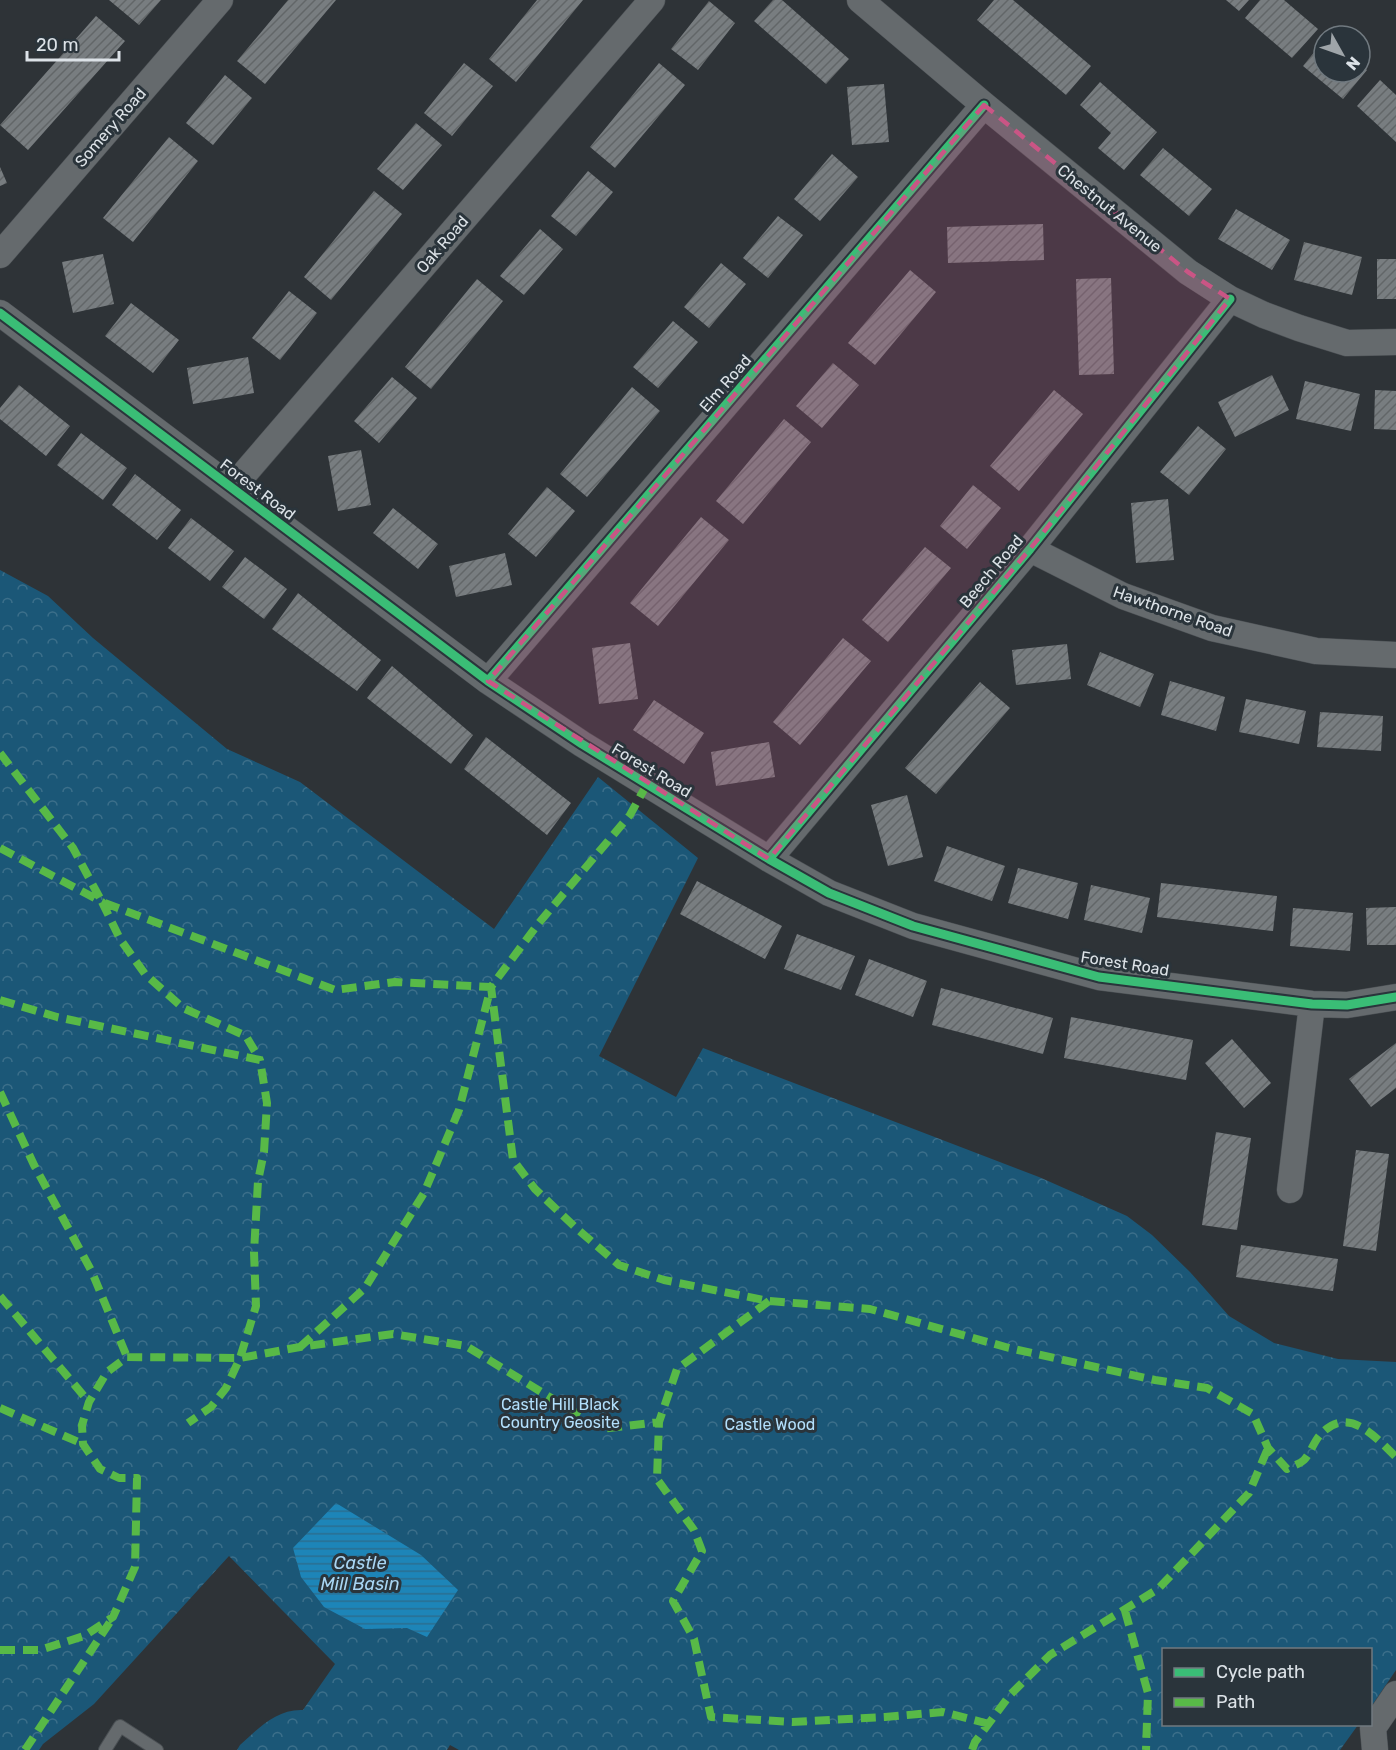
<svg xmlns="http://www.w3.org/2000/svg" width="1396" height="1750" font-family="Rubik,sans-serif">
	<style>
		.forest { fill: url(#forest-crowns) }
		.water { fill: url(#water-rules) }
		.building { fill: url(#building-hatch) }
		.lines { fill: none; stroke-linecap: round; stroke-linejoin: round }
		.lane-casing { stroke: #4a4f53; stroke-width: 14 }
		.street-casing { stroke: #4a4f53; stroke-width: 27 }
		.lane { stroke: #656a6d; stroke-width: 12 }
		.street { stroke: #656a6d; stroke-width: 26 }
		.quiet { stroke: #58b947; stroke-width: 8; stroke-dasharray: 15 8; stroke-linecap: butt }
		.cycleway-casing { stroke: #2a343b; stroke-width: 13 }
		.cycleway { stroke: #3abd76; stroke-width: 9 }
		.marked { fill: #ca5585; fill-opacity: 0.2; stroke: #ca5585; stroke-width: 4.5; stroke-dasharray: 12 8; stroke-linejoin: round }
		.labels { text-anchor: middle; stroke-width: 6; stroke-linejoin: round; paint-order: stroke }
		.street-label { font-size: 16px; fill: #dce2e7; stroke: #2a343b }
		.park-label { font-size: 16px; fill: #b2dffc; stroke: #2a343b }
		.water-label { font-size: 18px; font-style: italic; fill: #a8d5f3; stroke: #2a343b }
	</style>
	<defs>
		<pattern id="forest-crowns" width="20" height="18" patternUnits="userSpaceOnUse" patternTransform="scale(1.5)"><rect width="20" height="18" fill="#1b5777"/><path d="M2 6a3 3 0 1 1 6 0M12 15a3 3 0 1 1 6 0" fill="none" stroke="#3c6f8a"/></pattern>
		<pattern id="water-rules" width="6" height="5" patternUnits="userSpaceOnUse" patternTransform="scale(1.5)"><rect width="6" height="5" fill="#1d85b8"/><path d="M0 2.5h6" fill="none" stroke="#2a6e90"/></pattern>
		<pattern id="building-hatch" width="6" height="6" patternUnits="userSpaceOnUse" patternTransform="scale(1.5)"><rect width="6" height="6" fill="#787d80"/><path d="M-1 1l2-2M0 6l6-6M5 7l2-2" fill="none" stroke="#626668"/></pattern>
	</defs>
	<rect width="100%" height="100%" fill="#2e3337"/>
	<path class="forest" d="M0,570l48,26 45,42 134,111 73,33 194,147 104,-152 100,81 -99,198 77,41 27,-49 336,129 88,39 25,19 38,37 39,44 45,27 64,16 58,3v308l-25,37 -1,-57h-206v74l194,1 -18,25h-881l-9,-5 -3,5h-210l3,-5c19,-17 36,-36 63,-35l32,-46 -106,-108 -135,148 -51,40 -4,6h-39z"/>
	<path class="water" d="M336,1503l85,52 37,35 -31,47 -20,-9 -42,1 -41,-22 -23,-30 -8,-29z"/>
	<path class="building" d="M109,0h52l-22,25z
		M288,0h48l-71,84 -28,-23z
		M537,0h46l-67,82 -27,-23z
		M773,0h9l67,59 -23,25 -72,-63z
		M994,0h19l78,66 -25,29 -89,-75z
		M1226,0h23l-10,11z
		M1260,0h24l34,29 -26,29 -47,-40z
		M709,1l26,22 -37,47 -27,-21z
		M96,16l29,25 -97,109 -28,-25z
		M1324,40v32h36v-8l7,6 -24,29 -40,-33z
		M464,63l29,23 -41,50 -28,-23z
		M659,63l26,22 -70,83 -25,-21z
		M225,75l27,23 -39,47 -27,-22z
		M1380,80l16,15v47l-39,-36z
		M1100,82l57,50 -33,38 -26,-22 13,-15 -31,-28z
		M884,84l5,58 -37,3 -5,-58z
		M416,123l26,22 -39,45 -26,-21z
		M169,137l29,24 -65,81 -30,-24z
		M1163,148l49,41 -23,27 -49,-41z
		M832,154l26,23 -38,44 -26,-22z
		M0,167l7,16 -7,3z
		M588,171l25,21 -37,44 -25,-20z
		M374,191l28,23 -71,86 -27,-23z
		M1236,209l54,31 -18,30 -54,-31z
		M778,216l25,19 -35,43 -25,-20z
		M1043,224l1,36 -96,3 -1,-36z
		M540,229l23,20 -39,46 -24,-19z
		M1304,242l58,15 -10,38 -58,-15z
		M103,254l11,50 -41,9 -11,-51z
		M1377,259h19v40h-19z
		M721,263l25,21 -37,44 -25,-21z
		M910,270l26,22 -61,73 -27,-22z
		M1111,278l3,96 -35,1 -3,-96z
		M477,279l26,22 -72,88 -26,-22z
		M289,291l28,22 -37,47 -28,-22z
		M131,303l48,37 -26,33 -48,-37z
		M673,321l25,21 -40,46 -25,-21z
		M248,357l6,36 -61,11 -6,-36z
		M833,363l26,22 -37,43 -26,-22z
		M1272,375l17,35 -54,27 -17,-35z
		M392,377l25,21 -38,45 -25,-22z
		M1305,381l55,13 -9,37 -55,-12z
		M19,385l51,41 -24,30 -46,-37v-11z
		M632,387l28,24 -73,86 -27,-23z
		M1054,390l29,24 -64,77 -29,-25z
		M1375,390l21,1v39l-22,-1z
		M784,419l27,23 -68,82 -27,-23z
		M1198,426l28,23 -37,46 -29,-23z
		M81,433l46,35 -24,32 -46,-35z
		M361,450l10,55 -33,6 -10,-55z
		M135,474l46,36 -24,30 -45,-35z
		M973,485l28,23 -34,41 -27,-23z
		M547,487l28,24 -39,46 -28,-23z
		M1168,499l6,61 -38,3 -5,-60z
		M393,508l45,36 -20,25 -45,-36z
		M701,517l28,23 -71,86 -28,-23z
		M191,518l43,33 -24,30 -42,-33z
		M925,547l26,21 -63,74 -26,-22z
		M505,553l7,32 -56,12 -7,-31z
		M245,557l42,32 -23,30 -42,-32z
		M298,593l83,67 -24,31 -85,-62z
		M843,638l28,23 -71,84 -27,-23z
		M630,643l8,56 -39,5 -7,-56z
		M1067,644l4,35 -55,6 -4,-35z
		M1100,652l54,22 -14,33 -53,-22z
		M392,666l81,69 -22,29 -84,-66z
		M1170,681l55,16 -9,34 -55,-16z
		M980,682l30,26 -74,86 -31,-26z
		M1246,699l60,12 -7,33 -60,-12z
		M654,700l50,33 -20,31 -51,-34z
		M1320,712l63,4 -2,35 -64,-4z
		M486,737l85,66 -24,32 -83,-66z
		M769,742l6,35 -59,9 -5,-34z
		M907,795l16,62 -35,9 -17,-61z
		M947,846l58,20 -13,35 -58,-20z
		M1018,868l60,15 -10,36 -60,-16z
		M697,881l85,45 -17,33 -85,-45z
		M1161,883l116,13 -4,35 -116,-14z
		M1091,885l59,13 -8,35 -58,-13z
		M1396,907v38h-29l-1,-37z
		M1293,908l60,5 -3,38 -60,-5z
		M797,934l58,22 -14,34 -57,-21z
		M869,959l58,22 -14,36 -58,-22z
		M941,988l112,30 -10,36 -111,-29z
		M1071,1017l122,23 -7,40 -122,-22z
		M1232,1039l39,44 -27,25 -39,-45z
		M1396,1043v45l-25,19 -22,-28z
		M1216,1132l35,6 -14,92 -35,-5z
		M1356,1150l33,4 -13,97 -33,-5z
		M1241,1245l97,14 -5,32 -97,-14z"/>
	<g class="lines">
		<defs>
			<path id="lane" d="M105,1750l15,-24 37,24"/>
			<path id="street" d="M860,0l124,105 204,167 42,27 34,16 35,13 48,15 49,-1
				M0,255l220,-255
				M0,313l488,368 94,63 187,115 60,34 84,33 186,51 213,27 35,1 49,-8
				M232,488l420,-488
				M1030,549l93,47 89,32 104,23 80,4
				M488,681l496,-576
				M769,859l261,-310 200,-250
				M1290,1190l22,-186
				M1375,1750l-2,-22 23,-34"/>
		</defs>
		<use href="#lane" class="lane-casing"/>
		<use href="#street" class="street-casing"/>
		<use href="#lane" class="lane"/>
		<use href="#street" class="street"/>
		<path class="quiet" d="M0,753l73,95 29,54 233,88 60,-8 96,5 -32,123 -35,83 -59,95 -65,59
			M647,784l-17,31 -92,109 -47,63 22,173 22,29 41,39 43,37 45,15 105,21 101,8 139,39 146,32 52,8 46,26 15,34 19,21c5,-3 13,-5 17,-9 7,-7 10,-20 18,-27 27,-28 54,5 74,24
			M0,848l102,54 18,37 25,35 38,34 63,28 14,24
			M0,1000l57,17 203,43 7,43 -3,49 -6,29 -4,71 2,54 -16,52 -14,30 -15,19 -23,16
			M0,1092l34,73 58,107 35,85
			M0,1296l89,106
			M769,1301l-92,68 -18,53 -2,57 37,51 8,21 -29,50 21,38 17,78 81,5 93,-5 58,-5 46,12
			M0,1408l83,36
			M1125,1611l23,82 -2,57
			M0,1650h40l44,-14 29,-19 22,-50 2,-89h-18l-19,-9 -17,-25 -1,-19 7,-23 18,-30 20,-15 113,1 60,-11 93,-13 73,12 136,83 57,-7
			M25,1750l85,-128
			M972,1750l3,-8 35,-47 40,-40 108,-66 91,-96 19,-45"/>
		<defs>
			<path id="cycleway" d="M0,313l488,368 94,63 187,115 60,34 84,33 186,51 213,27 35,1 49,-8
				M488,681l496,-576
				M769,859l261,-310 200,-250"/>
		</defs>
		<use href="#cycleway" class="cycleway-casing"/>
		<use href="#cycleway" class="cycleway"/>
	</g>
	<path class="marked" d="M984,105l204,167 42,27 -200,250 -261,310 -281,-178z"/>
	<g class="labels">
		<g class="street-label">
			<text transform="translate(110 127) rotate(-49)" y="6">Somery Road</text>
			<text transform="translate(1110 208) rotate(39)" y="6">Chestnut Avenue</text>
			<text transform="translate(442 244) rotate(-49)" y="6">Oak Road</text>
			<text transform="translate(725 383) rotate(-49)" y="6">Elm Road</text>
			<text transform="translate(258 489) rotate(37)" y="6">Forest Road</text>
			<text transform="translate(991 571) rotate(-50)" y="6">Beech Road</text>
			<text transform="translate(1173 611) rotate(19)" y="6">Hawthorne Road</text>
			<text transform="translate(652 770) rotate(31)" y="6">Forest Road</text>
			<text transform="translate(1125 963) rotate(9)" y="6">Forest Road</text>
		</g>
		<g class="park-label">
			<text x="560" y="1410">Castle Hill Black<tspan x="560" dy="18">Country Geosite</tspan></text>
			<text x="770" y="1430">Castle Wood</text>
		</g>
		<g class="water-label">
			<text x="360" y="1569">Castle<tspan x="360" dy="21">Mill Basin</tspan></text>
		</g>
	</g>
	<rect x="1162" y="1648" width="210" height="78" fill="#2a343b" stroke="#717a80" stroke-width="1.5"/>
	<rect x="1174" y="1668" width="30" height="9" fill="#3abd76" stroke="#717a80" stroke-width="1.5"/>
	<text x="1216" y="1678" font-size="18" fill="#dce2e7">Cycle path</text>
	<rect x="1174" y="1698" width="30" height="9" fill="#58b947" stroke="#717a80" stroke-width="1.5"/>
	<text x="1216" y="1708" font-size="18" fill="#dce2e7">Path</text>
	<g transform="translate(1342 54) rotate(130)"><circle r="28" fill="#2a343b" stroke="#717a80" stroke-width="1.5"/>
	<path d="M0-4.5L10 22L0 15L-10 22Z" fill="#9fa5a9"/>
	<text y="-9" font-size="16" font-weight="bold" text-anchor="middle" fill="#dce2e7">N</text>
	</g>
	<path d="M27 51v9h92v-9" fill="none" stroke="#dce2e7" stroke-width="3"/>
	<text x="36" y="51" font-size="18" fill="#dce2e7" stroke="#2a343b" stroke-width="4.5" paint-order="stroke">20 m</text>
</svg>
